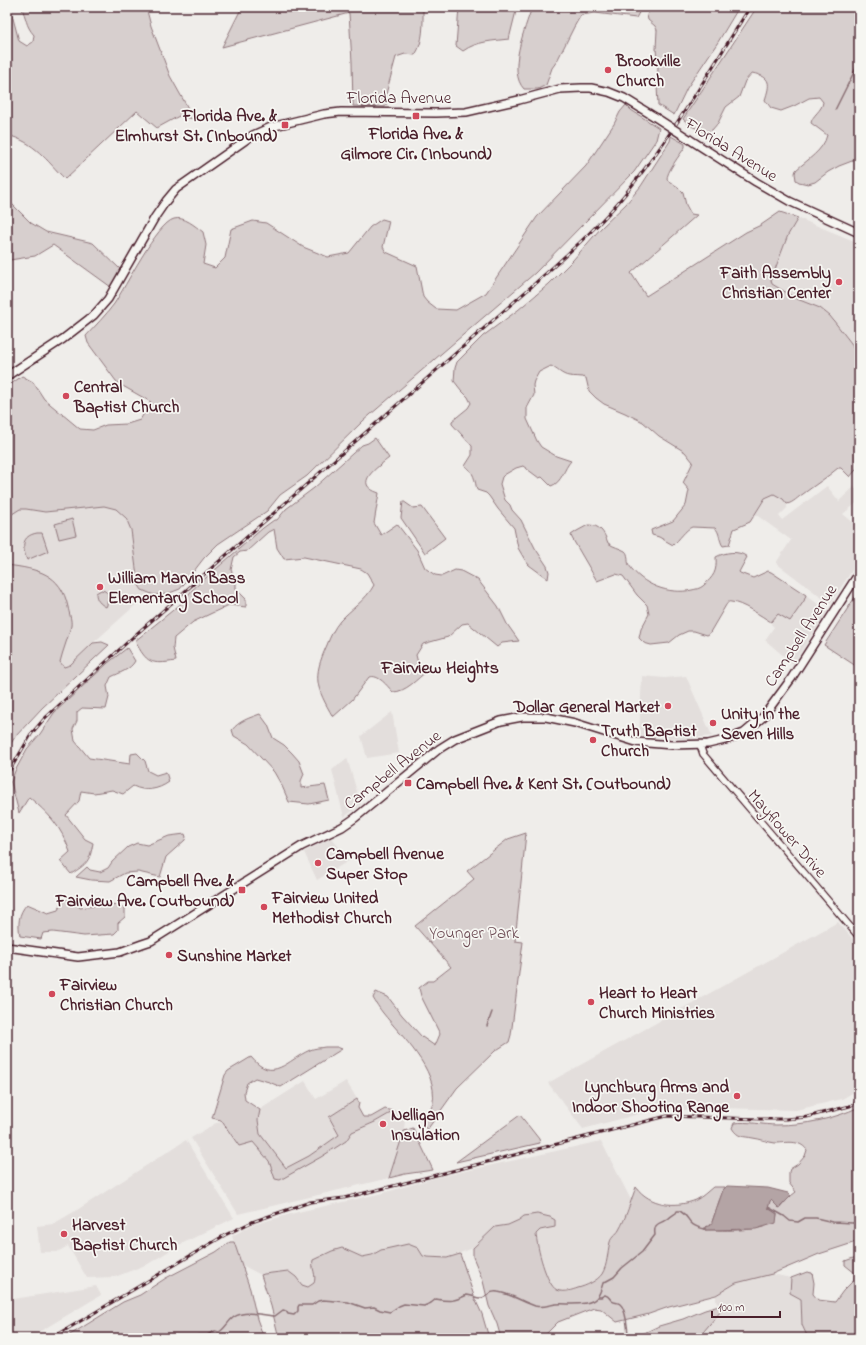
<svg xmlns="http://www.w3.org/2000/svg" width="866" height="1345" font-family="'Indie Flower',sans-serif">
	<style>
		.built { fill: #e3dedc }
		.green { fill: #d7cfce; stroke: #90777c }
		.water { fill: #b4a4a5; stroke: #8a6f74 }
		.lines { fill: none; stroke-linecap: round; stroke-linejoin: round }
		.stream { stroke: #8a6f74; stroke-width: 1.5 }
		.minor-casing { stroke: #4a1f2b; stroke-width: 8 }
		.major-casing { stroke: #4a1f2b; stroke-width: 10 }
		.minor { stroke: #f6f6f2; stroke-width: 5.5 }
		.major { stroke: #f6f6f2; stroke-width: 7 }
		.rail-casing { stroke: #4a1f2b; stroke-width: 3 }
		.rail { stroke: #f6f6f2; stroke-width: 1.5; stroke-dasharray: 4.5; stroke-linecap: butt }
		.major-bridge-casing { stroke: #4a1f2b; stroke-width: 10; stroke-linecap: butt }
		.major-bridge { stroke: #f6f6f2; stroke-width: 7 }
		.poi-dot { fill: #d1495b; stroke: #f6f6f2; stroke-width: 1.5 }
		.labels { text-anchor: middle; stroke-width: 3.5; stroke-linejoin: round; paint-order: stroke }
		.poi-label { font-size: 17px; font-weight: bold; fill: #4a1f2b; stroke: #f6f6f2; text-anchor: start }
		.street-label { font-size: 17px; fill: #4a1f2b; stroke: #f6f6f2 }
		.park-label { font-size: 17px; fill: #6d4b54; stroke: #f6f6f2 }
		.neighbourhood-label { font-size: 18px; font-weight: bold; fill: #4a1f2b; stroke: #f6f6f2 }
	</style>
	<rect width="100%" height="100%" fill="#efedea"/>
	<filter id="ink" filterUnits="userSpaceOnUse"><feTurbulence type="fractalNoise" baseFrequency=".025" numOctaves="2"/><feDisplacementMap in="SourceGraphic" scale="8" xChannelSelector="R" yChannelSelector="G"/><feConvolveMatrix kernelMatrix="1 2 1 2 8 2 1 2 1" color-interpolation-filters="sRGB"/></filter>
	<g filter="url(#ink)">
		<path class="built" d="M798,218l61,25v148l-4,-39 -4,-9 -21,-27 -10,-8 -23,-9 -25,-15 -1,-3 17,-46z
			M827,486l12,15 15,-14 5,5v9l-16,13 12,10 4,-3v39l-29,44 -54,-41 15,-23 -36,-26 10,-16 9,-4 9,5 4,5v4l-8,8 3,4z
			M104,506l12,3 10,9 5,12 7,54 4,6 7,3 -56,50 -23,22 -6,2 -4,-5 11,-38 -40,-56 -24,-3v-45l2,-4 11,-7h6l19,3z
			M806,595l21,16 -34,53 -28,-24 9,-13 -3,-3 4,-8 29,-15z
			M642,676l23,2 21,-2 26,60 -28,3 -45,-3z
			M392,712l7,41 -32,5 -6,-22z
			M347,758l14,47 -17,12 -12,-47z
			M329,839h3l18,21 -33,20 -13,-28z
			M838,922l21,24v143l-17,10 -46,11 -75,-2 -75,4 -63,17 -35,-46z
			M305,1081l11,18 30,-18 11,18 -28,18 10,18 -30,21 -23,12 -26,-34 -2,-14 1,-10z
			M399,1110l6,9 -1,12 -15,47 -151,36 -47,-76 25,-15 6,-1 5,6 26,14 16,19 6,18 71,-38 6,-9 23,-10 19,-11z
			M186,1140l48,78 -55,27 -31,19 -33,13 -28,1 -19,-32 -11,6h-17l-3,-26 16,-2 24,-14z
			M601,1141l30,59 -12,31 -9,9 -3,20 -4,12 -4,5 -5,4 -11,6 -13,3 -6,1 -7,-1 -5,-4 -6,-12 -8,-27 -2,-13 4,-4 15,-3 -5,-10 -13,-3 -12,2 -6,4 -11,5 -13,2 -22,21 -26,10 -24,-2 -5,-8 -37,2 -9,5 -10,2 -20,-9 -30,15 3,11v6l-1,3 -6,4 -6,-2 -6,-8 -8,-6 -24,3 -3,1 -19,-10 -10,-29 20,-11 46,-13 85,-19 51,-15z
			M772,1274l19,4 -1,15 11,6 1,26 6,13h-110l24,-30 -6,-6v-7l20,-12z
			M96,1286l5,9 -72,43h-22v-38z"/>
		<path class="green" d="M7,7h3l9,34 8,5 6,-4 1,-7c-9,-10 -7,-17 -13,-28h125l5,19 19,50 24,43 -15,-3 -22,12 -20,-17 -72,68c-19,-19 -30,-37 -58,-44z
			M242,7h181c0,16 1,35 -8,48l-10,-1 -9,3 -10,37 1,8 -2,5 -32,-1 -1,-44 -3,-49 -127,34z
			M459,7h58l-8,32c-16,2 -32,2 -46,12l-7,-5z
			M532,7h110l-6,11 -41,-5 -14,2 -7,12 -17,34 -5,7 -6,17 -8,4h-14c-17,-18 1,-60 8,-82z
			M651,7h88l-21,35 -31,46 -13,27 -16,-10 -1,-19 1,-18 -2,-19 1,-19 -2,-4 -7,-6 -1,-5z
			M757,7h102v149l-7,5 -13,5 -11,6 -13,10 -7,2 -9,-2 -3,-2 -1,-7 1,-3c11,-10 28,-20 31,-35l-16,-12c1,-8 11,-12 12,-21l-4,-5 -10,1 -15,8 -13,5 -10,-3 -6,-8c5,-16 7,-23 -13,-27l-7,8 -6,16 -13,10 -8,16 -6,7 -6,2 -3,-1 -12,-5 -8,-7z
			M626,105l5,5 28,18 -3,12 -22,32 -99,101 -172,148 -56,55 -27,19 -13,16 -49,33 -14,14 -24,31 -13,5 -13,1 -12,-5 -4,-6 -7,-54 -5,-12 -10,-9 -12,-3 -59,6 -19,-3h-6l-11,7 -2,4v-133l15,-11 11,6 11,17 36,30 13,1 13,-5 21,-1 13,-4 11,-18 -30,-17 -5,-4 -28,-38 -2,-7c9,-10 20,-21 28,-32 11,-16 43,-81 60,-85 10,-3 21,7 29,13l3,13 -3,19 12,4 10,-10 6,-29 22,-8 13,2 37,24 25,10 21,-4 21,-26 12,-8 7,2 -6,26 3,5 31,14 6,31 4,5 9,7 20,1 30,-17 51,-76 49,-51 28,-42 6,-12z
			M671,136l14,8v3c-5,8 -19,25 -18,33l11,7 5,5 3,13 5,9 6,1 -66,58 15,23 100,-64 15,-7 19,-13 18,6 -10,17 -17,45 1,4 25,15 23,9 10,8 21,27 4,9 4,39v75l-9,11 -9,-9h-3c-12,10 -23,17 -35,26 -5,3 -10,9 -16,10l-4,-5 -9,-5 -9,4 -15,24 -16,7 -5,16 -6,1c-4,-5 -3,-14 -8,-18l-23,-1c-6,2 -13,13 -19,18l-14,-8 -7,-2 -1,-5 22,-9 13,-16 3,-15 -6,-7 10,-21 -8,-10 -26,-16 -16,-14 -18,-9 -21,-9 -8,-6 -7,-7 -3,-13c-5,-2 -11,-1 -17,-2 -7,-1 -12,-7 -18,-10l-12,6 -5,9 -1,4 1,10 -7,13v11l10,22 4,6 15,9 15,5c-7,7 -9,22 -20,25l-9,-9 -3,1 -16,-12 -7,2 -12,7 -2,2 -2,7 5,16 5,5 2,5 9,10 14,28 12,18 2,6 -1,7 -19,-14 -4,-5 -7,-12 -4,-20 -16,-19 -9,-13 -3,-3 -9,-3c-2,-9 -3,-19 -12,-24l7,-11v-9l-20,-22v-3l16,-13 3,-5 -3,-6 -7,-7 -7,-9 1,-13 2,-6 26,-26 35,-26 31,-26 24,-24 28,-32 25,-24 15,-18 29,-45z
			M7,199l24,24 15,9 47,11 27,26 -9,18 -58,-42 -18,11 -25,4 -3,2z
			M375,438l14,20c-11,9 -38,26 -10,35l-5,30 7,12 16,-11 20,26 8,18 10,7 7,1 13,-6 6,1 17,9 20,26 9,18 12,17 -17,2 -5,4 -29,-24 -6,1 -14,13 -25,7 -7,11 3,12 8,4c-10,8 -21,21 -34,21 -6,-6 -14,-18 -24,-15l-17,23 -19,17c-17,-30 -21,-39 -6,-72 3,-8 7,-17 13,-24 11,-12 26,-21 34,-36l-7,-12 -6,-4 -57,-12 -20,2 -7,-11 -3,-19 -6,3 -21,19 -7,1 -6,5 -3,13 5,10v9l10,10v8l-17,-2 -36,17 -19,16 -1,10 3,13c-26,4 -29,2 -41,-20l48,-39 9,-12 71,-62 11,-8h3l9,-11 28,-21 48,-43 6,-2z
			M403,501l10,7 9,-1 23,31 -20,15 -24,-35z
			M72,519l4,16 -17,4 -4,-15z
			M588,525c12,0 16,7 20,18 5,4 12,5 17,8 4,3 2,10 4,14 13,20 40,30 63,25 4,-1 7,-1 11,-4 11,-10 14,-14 13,-29 9,-5 23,-7 31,0l-8,15 1,1 13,5 15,-7 3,1 35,23 -2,6 -14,20 -12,-7 -7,8c-8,-5 -30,-20 -40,-20 -3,-1 -3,1 -5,3l-17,29 -2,1 -13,-4h-6l-9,4 -10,8 -18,2 -7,-2 -5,-5 2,-9 8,-15 -2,-9 -10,-10 -14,-19 -7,-2 -19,7 -25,-43 -1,-3 6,-4z
			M37,533h5l6,18 -21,9c-5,-13 -6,-24 10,-27z
			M7,565c30,4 54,8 61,42 1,6 4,13 3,19 -3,12 -8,24 -11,36l4,5 6,-2 23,-22 9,-1 7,3 -67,63 -27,29 -8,13z
			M101,590l4,1 3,3 -1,11 -1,2c-6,-3 -10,-7 -10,-14z
			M857,594l2,2v72l-35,-23z
			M127,648l8,13c-5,9 -16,12 -24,16l-4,9 2,11 -3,12 -24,-1 -5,4v9l-4,8 2,12 14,17 41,6 1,-10 6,-1 8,8 3,10 8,4 10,-3 3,10c-11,8 -24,10 -36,4l-10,8 -11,-4 -18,3 -13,-2 -2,10 -13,14 19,24 8,4c-3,18 -6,21 -22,31l-11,-13 10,-9c-9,-26 -21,-38 -41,-55l-10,16 -8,-31 4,-11 12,-22 13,-15 14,-21 54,-50z
			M260,714l8,11 5,13 11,7 8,8 7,8 5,13 -3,7v7l24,-3 4,15 -20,4 -20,-2 -7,-16 -8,-14 -26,-28 -14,-8 -2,-6c7,-9 17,-12 28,-16z
			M526,833l-11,108 8,1 -12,93 -2,7 -14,9 -38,37 -30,42 -4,-6c3,-7 9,-15 10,-22 5,-33 -32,-66 -50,-89 -4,-5 -7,-10 -10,-15l3,-6 12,5 14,18 20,22 13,9 5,-12 -19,-38 -2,-8 9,-7h5l18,-14 -36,-41 59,-47 -7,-8 41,-32z
			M185,834l1,3 -1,3 -19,17 -6,20 -22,-5 -13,1 -15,8 -19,-1 -15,-3 11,-10 3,3 10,2 8,-4 4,-6 16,-15 9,-4 10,2 22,-9z
			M64,899l9,2 7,7 14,-2 3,-4 20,3 8,3v9l-7,6v7l-4,4 -30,2 -31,-4 -10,1 -2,6 -21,-3c-2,-12 -2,-22 7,-32l21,9 10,-3z
			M325,1047h12l5,2 -61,38 -12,-5 -14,-4 -8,5 -3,9 1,8 15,10 -2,10 2,14 26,34 23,-12 30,-21 -10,-18 28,-18 2,4 -1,5 5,9h8l14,-8 9,2 -19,11 -23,10 -6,9 -25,16 -41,23 -5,-1 -6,-18 -16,-19 -14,4 -18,-26 -9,-2 13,-43 3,-4 23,-14c22,27 36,3 59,-7 4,-2 10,-2 15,-3z
			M859,1107v134l-40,13 -47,20 -36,9 -20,12 -47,12 -20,7 -32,8 -16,-13 -7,-1 -36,14 -16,16h-41l-4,-14 -8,-18 -6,-25 -10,-24v-9l22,-21 13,-2 11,-5 5,-4 13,-2 13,3 5,3v7l-15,3 -4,4c1,12 10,51 21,56 7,3 15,0 21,-2 8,-2 19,-7 24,-14 6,-10 5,-21 8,-32 1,-5 7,-8 9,-12 7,-12 12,-30 17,-43 14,19 40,21 60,13 6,-3 12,-9 17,-13h12l-6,14 -8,24 -6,4v1c19,0 58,3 71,-10l1,-6 -9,-6 2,-7 1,-1c4,2 5,7 9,8 5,-6 10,-12 16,-16l-7,-9v-11l1,-3 8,-5 7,-8 2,-6c-8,-11 -21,-7 -32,-7 -8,-1 -14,-4 -22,-5 -10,-2 -15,0 -21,-10l2,-5c14,-2 29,2 43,2 28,0 57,-6 82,-18z
			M520,1115l19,24 1,4 -84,19z
			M413,1128l20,42 -28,4 -16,4 15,-47z
			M230,1242h4l16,47 7,30 7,19h-199l58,-36 17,-7 26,-17 50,-26z
			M408,1244l10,4 5,8 4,1 20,1 13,-4 15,45 7,15 7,24h-210l-8,-32 -10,-31 3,-1 24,-3 8,6 6,8 6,2 6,-4c3,-8 -3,-15 -1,-23l19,-9 10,-3 20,9 10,-2 9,-5z
			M859,1256v82h-51l-6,-13 -1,-26 -11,-6 1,-15 16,-6 5,1 2,10 -1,11 5,6 17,2 8,-11 11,-11 1,-7 -10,-8v-4z
			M719,1306l4,2 -2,3 -23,27h-72l5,-3 11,-1 17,-8 24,-7 22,-9z"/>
		<path class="water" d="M727,1186l41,2 20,5 3,3 -12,12 -8,-8 -1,1 -2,7 9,6 -1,9 -20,6 -51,1v-3l6,-2 12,-35z"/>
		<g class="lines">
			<path class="stream" d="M835,110l24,-48
				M487,1026l5,-14
				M768,1207l16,9 6,5 8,1 7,-4h11l17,4 20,1 6,-1
				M597,1297h4l4,-2c4,1 4,3 7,6 2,2 6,1 8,3 6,5 8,26 8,34
				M193,1338l5,-3h9l8,-4 4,1c6,-3 9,-11 15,-15 11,-7 29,-2 41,-1l8,-6 3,1 2,3 6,1 4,-4v-4l1,-2h13l6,-4 5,-1 25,2 17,6 9,-1 6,3 10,2 9,-6 5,-2 20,2 7,-3 5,-4c15,3 18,2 31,-4 5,0 10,4 15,3 6,-1 7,-8 16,-6 13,2 25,10 37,14 9,2 13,-1 21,-2 10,-1 27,2 36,-3 7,-3 9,-11 11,-18l11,-6 8,-9 20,-16 13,-17c-2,-13 5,-11 13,-16 3,-3 5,-4 8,-6l1,-2h3c12,7 5,14 25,18"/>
			<defs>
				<path id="minor" d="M700,745l3,9 156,183"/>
				<path id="major" d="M689,139l67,43 33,19 70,32
					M7,376l56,-37 31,-24 14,-16 47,-82 11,-16 10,-12 77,-54 18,-8 53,-13 17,-2 95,1 30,-1 53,-12 41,-11 21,-1h10l18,4 15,6 31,19
					M7,947l71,10 42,-5 22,-8 9,-3 151,-95 40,-19 13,-9 84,-69 16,-10 46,-18 21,-4h24l29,6 61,19 36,3 36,-1 17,-4 19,-7 19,-16 28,-38 68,-106"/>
			</defs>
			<use href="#minor" class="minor-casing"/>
			<use href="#major" class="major-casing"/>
			<use href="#minor" class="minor"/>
			<use href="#major" class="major"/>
			<defs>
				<path id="rail" d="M7,775l25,-42 12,-14 89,-82 398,-350c33,-30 67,-59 95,-94 46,-57 85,-124 124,-186
					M52,1338l173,-103 27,-13 58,-20 34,-4 49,-12 274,-70 93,3h26l21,-2 15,-4 28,-7 9,-5"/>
			</defs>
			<use href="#rail" class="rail-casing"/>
			<use href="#rail" class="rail"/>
			<defs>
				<path id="major-bridge" d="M655,117l34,22"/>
			</defs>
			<use href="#major-bridge" class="major-bridge-casing"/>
			<use href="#major-bridge" class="major-bridge"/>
		</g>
	</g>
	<g class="poi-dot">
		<circle cx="608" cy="70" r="4"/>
		<rect x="412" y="112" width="8" height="8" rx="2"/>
		<rect x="281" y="121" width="8" height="8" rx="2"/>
		<circle cx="839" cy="282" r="4"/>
		<circle cx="66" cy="396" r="4"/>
		<circle cx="100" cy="587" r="4"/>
		<circle cx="668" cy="706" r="4"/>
		<circle cx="713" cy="723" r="4"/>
		<circle cx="593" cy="740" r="4"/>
		<rect x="404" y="779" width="8" height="8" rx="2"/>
		<circle cx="318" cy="863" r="4"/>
		<rect x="238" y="886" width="8" height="8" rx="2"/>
		<circle cx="264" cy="907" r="4"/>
		<circle cx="169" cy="955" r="4"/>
		<circle cx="52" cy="994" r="4"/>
		<circle cx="591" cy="1002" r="4"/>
		<circle cx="737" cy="1096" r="4"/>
		<circle cx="383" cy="1124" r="4"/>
		<circle cx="64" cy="1234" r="4"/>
	</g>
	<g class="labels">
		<g class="poi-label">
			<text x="616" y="66">Brookville<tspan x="616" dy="20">Church</tspan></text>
			<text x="277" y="121" text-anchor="end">Florida Ave. &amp;<tspan x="277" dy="20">Elmhurst St. (Inbound)</tspan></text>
			<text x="416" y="139" text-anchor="middle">Florida Ave. &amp;<tspan x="416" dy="20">Gilmore Cir. (Inbound)</tspan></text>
			<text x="831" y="278" text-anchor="end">Faith Assembly<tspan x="831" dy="20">Christian Center</tspan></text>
			<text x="74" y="392">Central<tspan x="74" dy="20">Baptist Church</tspan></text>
			<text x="108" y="583">William Marvin Bass<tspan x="108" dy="20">Elementary School</tspan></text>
			<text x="660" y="712" text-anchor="end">Dollar General Market</text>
			<text x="721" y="719">Unity in the<tspan x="721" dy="20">Seven Hills</tspan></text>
			<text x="601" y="736">Truth Baptist<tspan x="601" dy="20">Church</tspan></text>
			<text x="416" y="789">Campbell Ave. &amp; Kent St. (Outbound)</text>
			<text x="326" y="859">Campbell Avenue<tspan x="326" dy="20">Super Stop</tspan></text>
			<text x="234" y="886" text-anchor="end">Campbell Ave. &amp;<tspan x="234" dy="20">Fairview Ave. (Outbound)</tspan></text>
			<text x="272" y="903">Fairview United<tspan x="272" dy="20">Methodist Church</tspan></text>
			<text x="177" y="961">Sunshine Market</text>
			<text x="60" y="990">Fairview<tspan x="60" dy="20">Christian Church</tspan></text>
			<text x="599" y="998">Heart to Heart<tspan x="599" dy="20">Church Ministries</tspan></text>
			<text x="729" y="1092" text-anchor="end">Lynchburg Arms and<tspan x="729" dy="20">Indoor Shooting Range</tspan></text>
			<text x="391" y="1120">Nelligan<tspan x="391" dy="20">Insulation</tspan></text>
			<text x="72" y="1230">Harvest<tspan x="72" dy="20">Baptist Church</tspan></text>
		</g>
		<g class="street-label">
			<text x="399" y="103">Florida Avenue</text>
			<text transform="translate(732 149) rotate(32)" y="6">Florida Avenue</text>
			<text transform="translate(800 635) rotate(-57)" y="6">Campbell Avenue</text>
			<text transform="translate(392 769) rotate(-38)" y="6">Campbell Avenue</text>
			<text transform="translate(788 833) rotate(49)" y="6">Mayflower Drive</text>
		</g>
		<g class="park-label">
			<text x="474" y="938">Younger Park</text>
		</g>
		<g class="neighbourhood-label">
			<text x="440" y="673">Fairview Heights</text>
		</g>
	</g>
	<rect width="866" height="1345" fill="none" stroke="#f6f6f2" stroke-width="24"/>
	<rect x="12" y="12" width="842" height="1321" fill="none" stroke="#4a1f2b" stroke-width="1.5" filter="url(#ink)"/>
	<path d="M712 1311v6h68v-6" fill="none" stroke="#4a1f2b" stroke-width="2"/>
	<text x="718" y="1311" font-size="12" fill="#4a1f2b" stroke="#f6f6f2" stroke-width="3" paint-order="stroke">100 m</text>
</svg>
